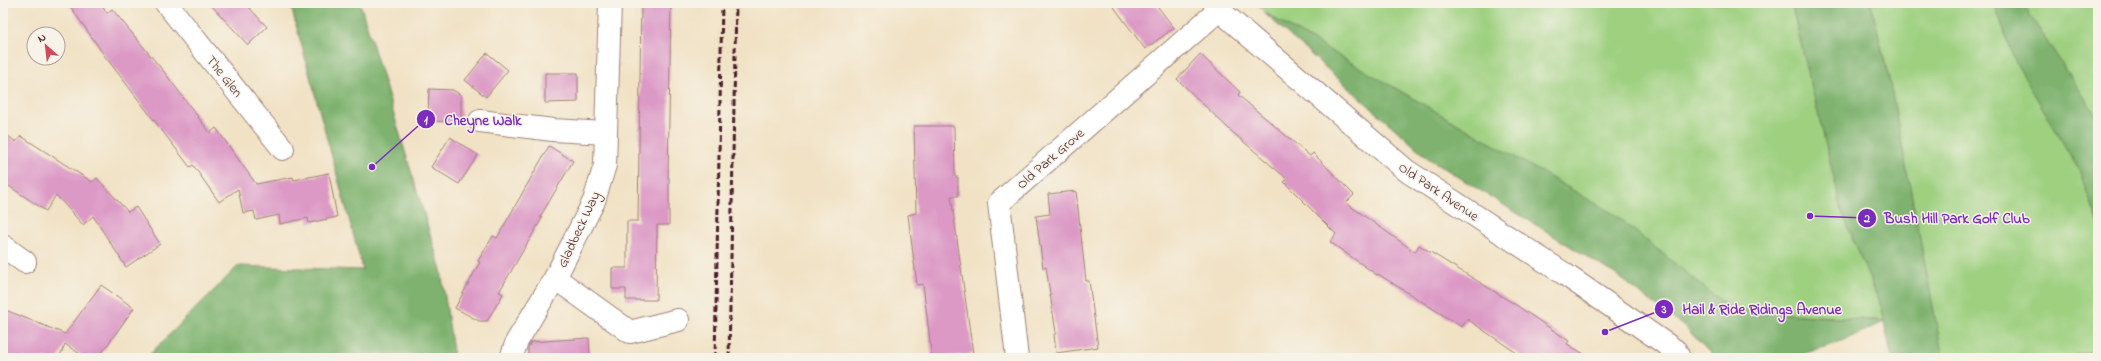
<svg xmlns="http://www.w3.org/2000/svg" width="2101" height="361" font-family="'Indie Flower',sans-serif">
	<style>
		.green { fill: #9ed080; stroke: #747856 }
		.forest { fill: #7eb26e; stroke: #64684c }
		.building { fill: #dc99c6 }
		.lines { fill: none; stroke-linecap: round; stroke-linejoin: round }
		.street-casing { stroke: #9e8078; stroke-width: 24 }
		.secondary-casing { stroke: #9e8078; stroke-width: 24 }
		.street { stroke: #fff; stroke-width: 22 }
		.secondary { stroke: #fff; stroke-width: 22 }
		.rail { stroke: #4a1f2b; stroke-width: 3; stroke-dasharray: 6 3; stroke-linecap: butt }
		.labels { text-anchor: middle; stroke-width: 3; stroke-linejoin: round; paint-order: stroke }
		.street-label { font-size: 14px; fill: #4a1f2b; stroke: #f7f3e8 }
		.leader { fill: none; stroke: #7b2cbf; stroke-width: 1.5 }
		.callout-dot { fill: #7b2cbf; stroke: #f7f3e8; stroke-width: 1.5 }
		.mark-label { font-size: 12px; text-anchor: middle; font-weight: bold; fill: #fff }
		.callout-label { font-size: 15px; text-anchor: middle; font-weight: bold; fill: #7b2cbf; stroke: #f7f3e8; stroke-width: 3; stroke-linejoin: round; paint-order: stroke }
	</style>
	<rect width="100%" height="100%" fill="#f7f3e8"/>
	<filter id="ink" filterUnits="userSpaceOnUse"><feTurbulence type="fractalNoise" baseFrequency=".025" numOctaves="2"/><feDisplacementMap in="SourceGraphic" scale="8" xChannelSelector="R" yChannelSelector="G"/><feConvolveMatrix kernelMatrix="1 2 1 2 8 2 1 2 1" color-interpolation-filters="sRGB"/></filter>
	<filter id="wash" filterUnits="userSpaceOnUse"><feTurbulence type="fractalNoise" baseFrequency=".012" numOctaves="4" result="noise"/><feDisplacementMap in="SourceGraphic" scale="16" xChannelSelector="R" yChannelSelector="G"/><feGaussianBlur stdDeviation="0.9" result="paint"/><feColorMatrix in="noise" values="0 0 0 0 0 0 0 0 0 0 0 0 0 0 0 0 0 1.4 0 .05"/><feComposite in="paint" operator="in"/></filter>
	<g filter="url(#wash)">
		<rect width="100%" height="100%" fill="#f1e2c5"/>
		<path class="green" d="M1256,3h842v355h-204l-7,-37 -155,-11 -304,-152z"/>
		<path class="forest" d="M290,3h70l81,267 13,88h-308l92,-92 125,4z
			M1791,3h80l20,85 52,270h-51l-8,-36 -44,20 -50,16h-75l-28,-29 -72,-55 -187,-116 -165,-146 351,202 118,96 152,11 -2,-12 -39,-94z
			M1994,3h28l76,115v105l-19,-53 -63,-107z
			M2098,350v8h-36z"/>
		<g id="blocks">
			<path class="building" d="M68,3h33l6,10 5,-4 53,64 45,60 6,-5 40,56 37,-7 1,3 35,-7 8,44 -28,6 -1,-5 -28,6 -1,-9 -23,5 -2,-9 -11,2 -5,-24 -19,13 -26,-37 -3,2 -86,-112z
				M209,3h36l22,24 -19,18z
				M641,3h30l-3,175h1v47h-12l-1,75h-30v-11h-14v-21h15v-47h11z
				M1111,3h44l19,25 -29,21z
				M487,53l21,17 -22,27 -21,-17z
				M1200,54l40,38 -2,3 72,61 3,-3 41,42 -8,8 69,49 4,-7 94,58 56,38 -2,3 24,14h-67l-57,-39 -5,8 -84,-53 -1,1 -47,-33 6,-8 -52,-52 3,-3 -57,-49 -53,-51z
				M545,73h33v29l-33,1z
				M429,89l24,1 8,5v27l-33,-1z
				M914,126h40l1,51h3v19h-7l22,158 -41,4 -9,-74 -6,1 -9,-70 8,-2z
				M3,132l13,10 5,-6 71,46 5,-4 31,34 8,-5 24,37 -34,23 -33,-51 -10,9 -27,-30 -10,16 -43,-29z
				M450,137l28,18 -19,29 -28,-17z
				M549,146l24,15 -33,56 2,1 -43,74 4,2 -16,27h-8l-24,-13 25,-46 -2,-1 15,-25 4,2z
				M1076,191l10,90h3l9,66 -42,6 -2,-19 2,-1 -10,-66 -3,1 -7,-52 14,-2 -2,-20z
				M101,285l33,23 -36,50h-12l-21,-14 -6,14h-56v-49l62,25z
				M589,338l1,20h-62v-10l3,-6z"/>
		</g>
	</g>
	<g filter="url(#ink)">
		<use href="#blocks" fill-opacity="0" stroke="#9e8078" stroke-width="1"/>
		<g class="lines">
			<defs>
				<path id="street" d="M166,3l117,146
					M480,121l73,9 53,3
					M3,246l22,16
					M555,278l75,54 48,-12
					M511,358l6,-17 38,-63 39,-77 11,-36 5,-162
					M1017,358l-18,-155 220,-193"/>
				<path id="secondary" d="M1214,3l5,7 188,161 156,102 113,78 3,7"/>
			</defs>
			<use href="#street" class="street-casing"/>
			<use href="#secondary" class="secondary-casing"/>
			<use href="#street" class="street"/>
			<use href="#secondary" class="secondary"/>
			<path class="rail" d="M715,358l7,-355
				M729,358l7,-355"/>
		</g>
	</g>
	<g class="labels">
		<g class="street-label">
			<text transform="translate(225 76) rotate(51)" y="5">The Glen</text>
			<text transform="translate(1050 158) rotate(-41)" y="5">Old Park Grove</text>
			<text transform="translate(1439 191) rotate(34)" y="5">Old Park Avenue</text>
			<text transform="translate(578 229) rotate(-65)" y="5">Gladbeck Way</text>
		</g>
	</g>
	<path class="leader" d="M372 167L426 119M1810 216L1867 218M1605 332L1664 309"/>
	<g class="callout-dot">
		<circle cx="372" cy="167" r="4"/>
		<circle cx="1810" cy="216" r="4"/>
		<circle cx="1605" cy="332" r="4"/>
		<circle cx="426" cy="119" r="10"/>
		<circle cx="1867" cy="218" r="10"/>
		<circle cx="1664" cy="309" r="10"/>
	</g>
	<g class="mark-label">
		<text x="426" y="124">1</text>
		<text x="1867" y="222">2</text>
		<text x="1664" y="313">3</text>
	</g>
	<g class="callout-label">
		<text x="483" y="125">Cheyne Walk</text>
		<text x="1957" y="223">Bush Hill Park Golf Club</text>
		<text x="1762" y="314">Hail &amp; Ride Ridings Avenue</text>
	</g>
	<rect width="2101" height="361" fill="none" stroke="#f7f3e8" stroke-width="16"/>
	<g transform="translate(46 46) rotate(332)"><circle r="19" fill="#f7f3e8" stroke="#b29e9c"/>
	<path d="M0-3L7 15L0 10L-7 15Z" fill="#d1495b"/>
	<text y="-6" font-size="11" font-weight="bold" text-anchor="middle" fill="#4a1f2b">N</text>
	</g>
</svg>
